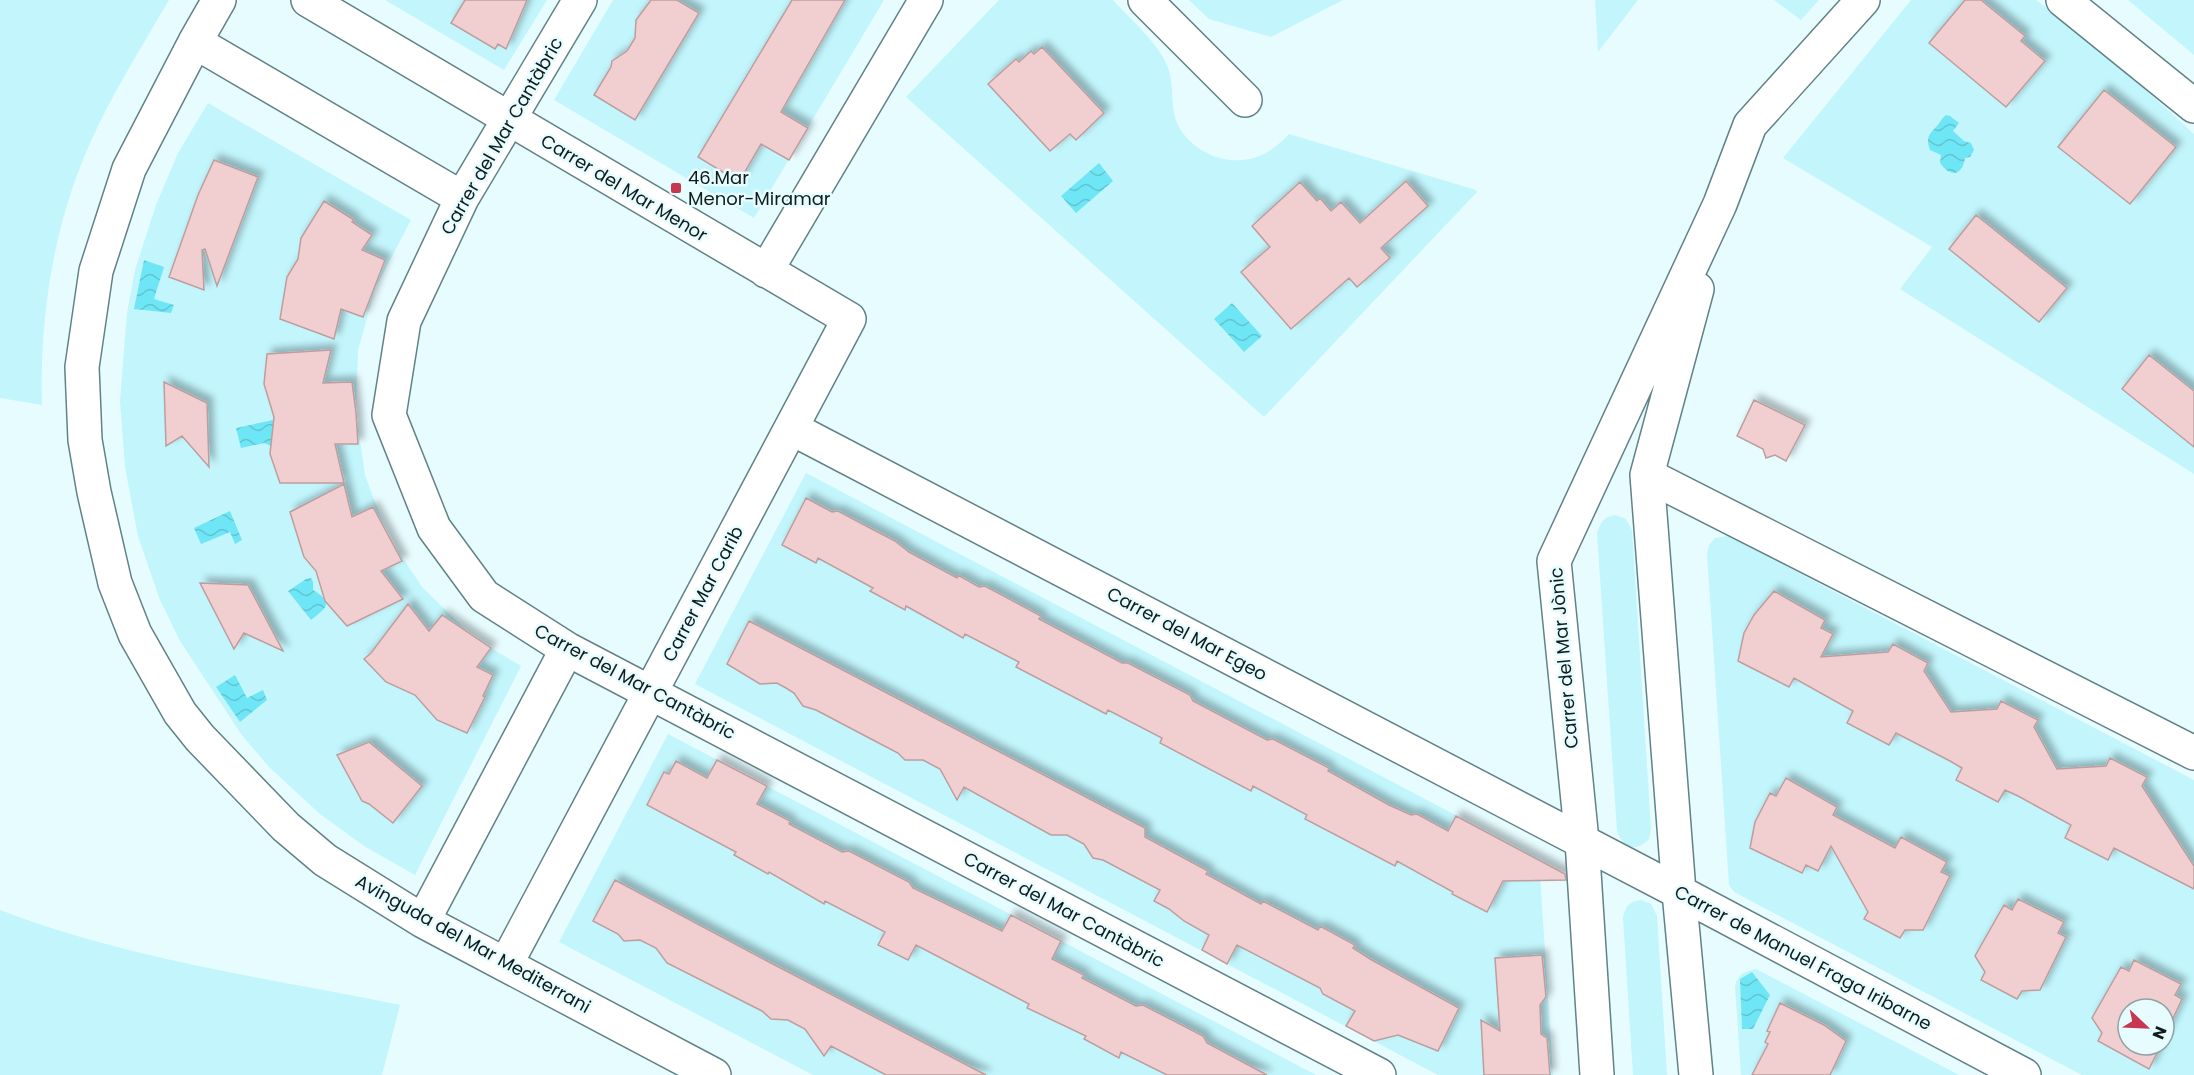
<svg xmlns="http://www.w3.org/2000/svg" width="2194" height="1075" font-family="Poppins,sans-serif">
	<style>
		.green { fill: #c2f5fc; fill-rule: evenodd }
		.water { fill: url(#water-waves) }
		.building { fill: #f1cfd0; stroke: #bd9e9f; stroke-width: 1.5; filter: url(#shadow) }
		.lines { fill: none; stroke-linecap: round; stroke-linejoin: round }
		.minor-casing { stroke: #618287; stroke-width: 36 }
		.minor { stroke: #fff; stroke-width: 33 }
		.poi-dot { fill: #c73750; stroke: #e7fcff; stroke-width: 2 }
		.labels { text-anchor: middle; stroke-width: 5; stroke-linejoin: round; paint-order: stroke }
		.street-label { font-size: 18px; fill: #0e1c1d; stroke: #e7fcff }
		.poi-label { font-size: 18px; fill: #0e1c1d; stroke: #e7fcff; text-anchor: start }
	</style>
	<defs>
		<pattern id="water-waves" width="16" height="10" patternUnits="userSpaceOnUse" patternTransform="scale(1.5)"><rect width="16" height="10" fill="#6fe6f5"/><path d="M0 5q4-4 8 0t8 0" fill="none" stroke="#5fc5d2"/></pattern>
		<filter id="shadow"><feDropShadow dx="5.5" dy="-5.5" stdDeviation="3" flood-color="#0004"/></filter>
	</defs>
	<rect width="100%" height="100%" fill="#e7fcff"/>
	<path class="green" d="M0,0h169c-24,41 -49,81 -70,124 -43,86 -60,186 -57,281l-42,-7z
		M385,0h162l-43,70z
		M613,0h271l-130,218 -200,-118z
		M999,0h114c17,19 47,44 55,68 7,19 1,40 11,59 15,27 52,41 80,29 11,-4 22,-13 30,-22l187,56 1,2 -213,225 -358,-320z
		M1189,0h154l-72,37 -62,-18z
		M1595,0h43l-40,52z
		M1774,0h45l-18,20z
		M1911,0h125l58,43 100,91v340l-294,-185 32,-42 -149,-89z
		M2128,0h66v55z
		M208,103l203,117 -36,69 -17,61 -2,63 9,62 22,59 35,53 45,44 24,17 30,18 -106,209 -51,-29 -44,-32 -51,-47 -28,-33 -61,-93 -20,-41 -22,-64 -13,-69 -5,-66 7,-88 8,-43 21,-65 22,-52z
		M806,473l733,386 14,216h-115l-743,-391z
		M1615,515l11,4 6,11 19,299 -2,10c-13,14 -26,9 -32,-8l-20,-298c4,-11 6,-16 18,-18z
		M1728,536l466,244v295h-112l-348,-183 -5,-7 -22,-331 2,-9 6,-7zM2128,1009h36v36h-36z
		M668,734l648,341h-503l-254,-133z
		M1641,900l10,4 6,12 10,159h-34l-10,-157c3,-12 5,-16 18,-18z
		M0,910c127,49 267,68 400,95l-18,70h-382z
		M1756,969l203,106h-218l-6,-88c3,-13 8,-15 21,-18z"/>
	<path class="water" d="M1946,115l4,1 9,7 -6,8 11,10 7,2 3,7 -4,7 -5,1c-3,19 -15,19 -25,5l1,-8 -11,-5c-4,-11 -2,-15 6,-23 4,-4 5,-8 10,-12z
		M1099,163l14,18 -37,32 -15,-17z
		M144,260l20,7 -10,32 20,6 -3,8 -37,-4z
		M1232,303l30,33 -18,16 -30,-33z
		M273,420l5,19 -7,7 -7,-3 -23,5 -5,-20z
		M230,511l12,29 -7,4 -5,-12 -29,12 -7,-16z
		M311,578l2,4v8c22,13 13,18 -2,30l-23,-29 18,-12z
		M235,675l12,23 16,-8 4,10 -27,22 -24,-35z
		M1752,972l18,23 -17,34h-11l-2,-50z"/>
	<path class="building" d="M465,0h62l-21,49 -8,-5 -3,5 -44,-26z
		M651,0h26l22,13 -64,107 -41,-25 17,-28 1,-6 15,-10 8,-13 1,-18z
		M792,0h53l-64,112 27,16 -19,32 -28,-16 -22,38 -41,-25z
		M1965,0h16l44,36 -4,5 24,20 -39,46 -77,-64z
		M1042,47l62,66 -28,27 -6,-6 -20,17 -62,-67 28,-25 3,3 12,-11 3,3z
		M2104,90l72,57 -46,57 -72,-57z
		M214,160l44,17 -41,109 -12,-37 -3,1 2,40 -35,-13 29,-82z
		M1406,181l22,25 -47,42 9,10 -33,29 -8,-9 -58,51 -50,-57 29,-25 -18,-21 48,-44 17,19 3,-3 11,13 10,-9 19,21z
		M324,201l30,19 -2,2 20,13 -10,15 23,10 -22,57 -22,-8 -7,30 -54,-20 7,-42 11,-18 3,-21z
		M1976,215l91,73 -28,34 -90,-73z
		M331,350l-8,33 29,-1 4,31 2,31h-23l9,39h-64l-10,-29 4,-37 -10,-33 3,-30z
		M2149,355l45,36v56l-72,-58z
		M164,382l43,21 2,64 -27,-31 -16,10z
		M1754,400l51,25 -19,36 -11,-6 -9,3 -3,-9 -26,-13z
		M344,484l8,33 21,-10 29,54 -21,10 22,28 -56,27 -22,-25 -9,-30 -12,-14 -14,-45z
		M806,498l26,14 6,-1 32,17 25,13 14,11 48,26 1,-3 21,12 6,-1 56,30 -2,3 83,44h6l62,32 3,6 74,39 6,-1 56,29 -1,3 61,34 22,10 6,-1 31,17 8,-15 109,58 1,6 -63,1 -16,31 -35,-18 1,-2 -56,-31 -2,5 -90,-47 2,-4 -54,-29 -2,5 -91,-48 2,-5 -54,-28 -2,4 -90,-47 3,-5 -54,-28 -2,4 -57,-32 -1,4 -35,-19 3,-3 -55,-30 -2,5 -34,-18z
		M200,583l48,2 35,66 -39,-18 -10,16z
		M1774,591l51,29 -4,8 12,6 -12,23 67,-5 5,-8 35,19 -4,8 27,41 46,-3 4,-8 37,19 -4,7 23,42 49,-3 4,-8 37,19 -5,9 52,80v23l-80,-41 -6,12 -43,-22 6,-13 -53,-29 -13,-6 -7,12 -42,-22 6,-12 -12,-7 -54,-28 -7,12 -42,-22 6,-12 -59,-33 -5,9 -51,-26 6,-28 10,-18z
		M408,604l21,27 13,-16 49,33 -14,19 16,8 -10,21 2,1 -18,36 -30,-13 -22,-25 -29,-13 -22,-23 7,-6z
		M749,621l379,198 17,9v9l63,34 -2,3 55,30 2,-3 55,29 2,-4 35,19 -2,3 17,11 89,49 -21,43 -40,-16 -24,6 -28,-15 9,-15 -32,-17 -3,-6 -83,-43 -10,19 -25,-14 7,-15 -25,-14 -15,-12 -15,-8 6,-11 -57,-30 -10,-2 -9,-14 -17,-9h-16l-87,-48 -7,13 -17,-31 -17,-9h-18l-7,-7 -25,-13 -57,-30 -13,-4 -9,-13 -8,-5 -9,-5 -17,1 -33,-20z
		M369,742l53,44 -29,37 -24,-19 -7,-3 -25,-46z
		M717,760l50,26 -10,18 33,17 -1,3 53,28 7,-1 60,31 4,6 89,43 9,-16 50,26 -9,18 32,16 -2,3 54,28 7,-1 60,31 4,7 60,32h-100l-46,-23 -2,6 -35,-19 2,-3 -59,-28 2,-4 -113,-59 -8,15 -30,-15 7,-13 -60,-31 -1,3 -55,-32 -1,2 -34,-19 2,-3 -89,-47 17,-33 5,2 7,-13 31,17z
		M1786,778l51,29 -4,8 62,33 6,-11 46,25 -6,10 9,4 -27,54h-18l-5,8 -36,-19 4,-7 -37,-66 -13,25 -12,-6 -4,8 -52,-25 5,-26 15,-29 6,3z
		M615,880l154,82 217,113h-100l-55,-29 -7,10 -19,-27 -17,-9 -17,-1 -9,-8 -95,-48 -11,-15 -16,-8 -16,1 -6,-7 -25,-13z
		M2018,899l46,23 -6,11 8,4 -26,53 -18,1 -5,8 -36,-19 4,-8 -10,-16 29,-51 8,5z
		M1542,955l4,42 -6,8 1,29 6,4 3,37h-66l-3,-55 19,11 -5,-73z
		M2134,960l47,24 -6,11 7,4 -18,39v-29h-36v36h33l-12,24 -51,-28 4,-8 -10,-15 29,-51 8,4z
		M1780,1003l44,22 22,16 -16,34h-78l16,-31 -3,-2 5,-10 -3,-1z"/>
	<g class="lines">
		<defs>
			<path id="minor" d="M219,0l-24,42 -66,127 -33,102 -14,96 3,73 9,52 21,91 20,51 45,79 20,25 86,89 39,33 98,61 291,154
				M308,0l541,319 -343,645
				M580,0l-118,198 -58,123 -15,94 45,113 50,68 83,53 812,426
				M1145,0l100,100
				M2063,0l131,106
				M195,42l267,156
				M766,271l160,-271
				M791,428l888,464 345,183
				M1647,475l547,278
				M423,921l144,-272
				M1597,1075l-15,-234 -28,-280 166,-357 30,-79 113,-125
				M1696,1075l-17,-183 -32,-417 50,-186"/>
		</defs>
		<use href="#minor" class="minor-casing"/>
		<use href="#minor" class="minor"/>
	</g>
	<rect class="poi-dot" x="670" y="182" width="12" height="12" rx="3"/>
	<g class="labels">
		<g class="street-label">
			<text transform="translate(502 136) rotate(-60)" y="6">Carrer del Mar Cantàbric</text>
			<text transform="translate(624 188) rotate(31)" y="6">Carrer del Mar Menor</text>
			<text transform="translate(703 594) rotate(-62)" y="6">Carrer Mar Carib</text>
			<text transform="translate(1187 634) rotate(28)" y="6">Carrer del Mar Egeo</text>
			<text transform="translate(1564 658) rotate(-95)" y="6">Carrer del Mar Jònic</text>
			<text transform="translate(635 682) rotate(28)" y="6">Carrer del Mar Cantàbric</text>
			<text transform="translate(1064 910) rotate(28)" y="6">Carrer del Mar Cantàbric</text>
			<text transform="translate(473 944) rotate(29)" y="6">Avinguda del Mar Mediterrani</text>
			<text transform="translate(1803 958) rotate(28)" y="6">Carrer de Manuel Fraga Iribarne</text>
		</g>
		<g class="poi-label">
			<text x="688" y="184">46.Mar<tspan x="688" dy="21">Menor-Miramar</tspan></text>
		</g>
	</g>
	<g transform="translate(2146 1027) rotate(113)"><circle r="28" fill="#e7fcff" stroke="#90a2a5" stroke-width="1.5"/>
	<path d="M0-4.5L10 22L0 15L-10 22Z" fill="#c73750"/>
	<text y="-9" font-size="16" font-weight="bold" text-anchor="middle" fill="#0e1c1d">N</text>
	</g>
</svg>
